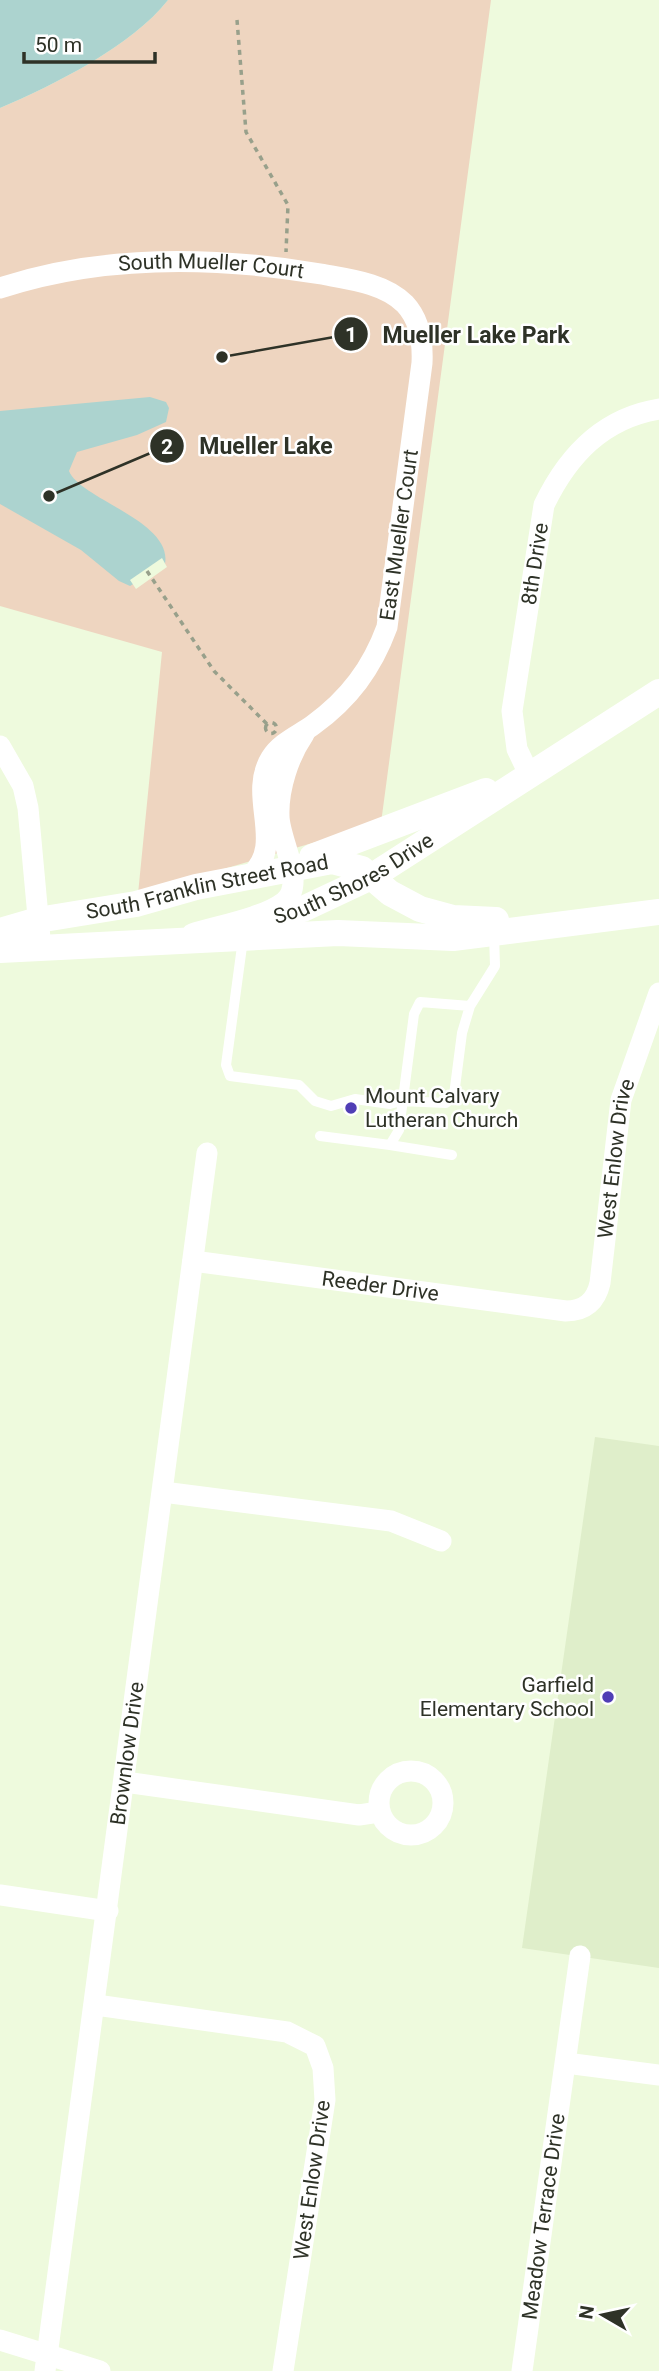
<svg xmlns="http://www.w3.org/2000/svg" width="659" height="2371" font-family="Roboto,sans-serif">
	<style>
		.built { fill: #dfeeca }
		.green { fill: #eed5c0 }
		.water { fill: #acd3cf }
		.pier { fill: #eefadd }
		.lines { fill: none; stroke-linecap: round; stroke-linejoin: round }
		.path { stroke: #98a08b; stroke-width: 3.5; stroke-dasharray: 5 5; stroke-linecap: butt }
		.service { stroke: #fff; stroke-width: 10 }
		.minor { stroke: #fff; stroke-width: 21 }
		.tertiary { stroke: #fff; stroke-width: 26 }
		.poi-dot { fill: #503eb5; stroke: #fff; stroke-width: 2.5 }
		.labels { text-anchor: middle; stroke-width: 5; stroke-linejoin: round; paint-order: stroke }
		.street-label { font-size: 21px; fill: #2e3227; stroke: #fff }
		.poi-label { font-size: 21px; fill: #2e3227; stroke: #fff; text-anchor: start }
		.leader { fill: none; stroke: #2e3227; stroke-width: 2.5 }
		.callout-dot { fill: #2e3227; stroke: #fff; stroke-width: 2.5 }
		.mark-label { font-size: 21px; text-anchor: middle; font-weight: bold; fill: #fff }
		.callout-label { font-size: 23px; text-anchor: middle; font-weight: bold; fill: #2e3227; stroke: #fff; stroke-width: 5; stroke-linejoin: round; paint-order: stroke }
	</style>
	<rect width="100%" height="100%" fill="#eefadd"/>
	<path class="built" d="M595,1437l64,9v522l-137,-20z"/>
	<path class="green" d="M168,0h323l-110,823 -243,71 24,-242 -162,-46v-498c54,-23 132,-62 168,-108z"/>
	<path class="water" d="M0,0h168c-36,46 -114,85 -168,108z
		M150,397l16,5 3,6 -3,14 -29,13 -60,17 -8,19c11,28 104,50 96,93l-35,22 -11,-5 -38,-31 -81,-46v-93z"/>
	<path class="pier" d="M162,558l5,9 -31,22 -6,-9z"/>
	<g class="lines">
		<path class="path" d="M237,20l9,112 42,73 -2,47
			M147,571l67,100 53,53
			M265.5 728a5.5 5.5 0 1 1 11 0a5.5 5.5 0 1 1-11 0Z"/>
		<path class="service" d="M243,939l-17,126 4,11 69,9 16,16 16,5 24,-7 35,5 11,-3 45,2 8,-8 8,-62 8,-27 25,-40 -1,-32
			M320,1136l70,9 9,-15 15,-116 6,-12 50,4
			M390,1145l62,10"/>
		<g class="minor">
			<path id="s1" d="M0,288c104,-34 214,-32 321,-14 27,5 64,9 84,30 15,16 18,38 17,59l-35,264c-15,41 -38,72 -74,98 -14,10 -33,18 -42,33 -24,39 15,85 -20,117"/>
			<path d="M0,746l23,40 5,22 13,141"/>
			<path id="s2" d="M529,774l-12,-25 -5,-38 32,-206c24,-50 59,-87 115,-96"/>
			<path d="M192,934c25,-8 71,-16 92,-32 23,-18 -5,-62 -5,-86 -1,-28 10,-60 25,-82"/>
			<path id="s3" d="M193,1261l373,50c19,0 30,-10 34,-28l21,-183 38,-107"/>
			<path d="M163,1492l228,29 50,20"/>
			<circle cx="411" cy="1803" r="32"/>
			<path d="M125,1782l234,33 20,-3"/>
			<path d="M0,1895l108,16"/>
			<path d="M96,2005l191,27 28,14 8,22 2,32 -42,271"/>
			<path d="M566,2063l93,12"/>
			<path d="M0,2340l100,31"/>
			<path id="s4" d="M45,2371l162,-1218"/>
			<path id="s5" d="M522,2371l58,-415"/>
		</g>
		<g class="tertiary">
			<path d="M312,857l174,-66"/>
			<path id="s6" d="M240,927l63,-18 68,-32 288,-185"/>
			<path id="s7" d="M0,931l38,-11 98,-16 60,-17 136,-26 30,8 28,24 30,16 33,9 43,2"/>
			<path d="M0,950l338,-17 115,5 206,-26"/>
		</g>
	</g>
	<g class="poi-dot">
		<circle cx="351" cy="1108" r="7"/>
		<circle cx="608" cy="1697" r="7"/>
	</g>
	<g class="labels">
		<g class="street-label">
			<text dy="7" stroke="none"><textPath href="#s1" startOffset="214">South Mueller Court</textPath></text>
			<text transform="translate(399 535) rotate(-82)" y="7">East Mueller Court</text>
			<text dy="7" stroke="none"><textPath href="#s2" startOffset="215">8th Drive</textPath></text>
			<text dy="7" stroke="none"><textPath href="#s6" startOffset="124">South Shores Drive</textPath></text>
			<text dy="7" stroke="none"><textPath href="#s7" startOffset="212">South Franklin Street Road</textPath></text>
			<text dy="7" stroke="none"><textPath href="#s3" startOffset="550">West Enlow Drive</textPath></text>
			<text dy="7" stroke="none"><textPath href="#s3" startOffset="189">Reeder Drive</textPath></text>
			<text dy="7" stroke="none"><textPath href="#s4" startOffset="623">Brownlow Drive</textPath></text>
			<text transform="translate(312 2180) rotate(-82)" y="7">West Enlow Drive</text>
			<text dy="7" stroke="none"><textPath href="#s5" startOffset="156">Meadow Terrace Drive</textPath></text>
		</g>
		<g class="poi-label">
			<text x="365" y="1103">Mount Calvary<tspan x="365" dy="24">Lutheran Church</tspan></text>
			<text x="594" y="1692" text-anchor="end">Garfield<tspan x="594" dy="24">Elementary School</tspan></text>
		</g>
	</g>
	<path class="leader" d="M222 357L351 334M49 496L167 446"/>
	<g class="callout-dot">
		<circle cx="222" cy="357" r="7"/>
		<circle cx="49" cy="496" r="7"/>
		<circle cx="351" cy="334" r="18"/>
		<circle cx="167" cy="446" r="18"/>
	</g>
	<g class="mark-label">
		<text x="351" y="342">1</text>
		<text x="167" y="454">2</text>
	</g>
	<g class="callout-label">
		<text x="476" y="343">Mueller Lake Park</text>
		<text x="266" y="454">Mueller Lake</text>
	</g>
	<g transform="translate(603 2315) rotate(279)" stroke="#ffffff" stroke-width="5" paint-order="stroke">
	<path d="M0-5L12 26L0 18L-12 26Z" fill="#2e3227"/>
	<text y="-10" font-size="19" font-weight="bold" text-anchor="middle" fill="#2e3227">N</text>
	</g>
	<path d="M24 52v10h131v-10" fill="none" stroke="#2e3227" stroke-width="3.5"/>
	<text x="35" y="52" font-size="21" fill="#2e3227" stroke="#ffffff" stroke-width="5" paint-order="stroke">50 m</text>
</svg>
